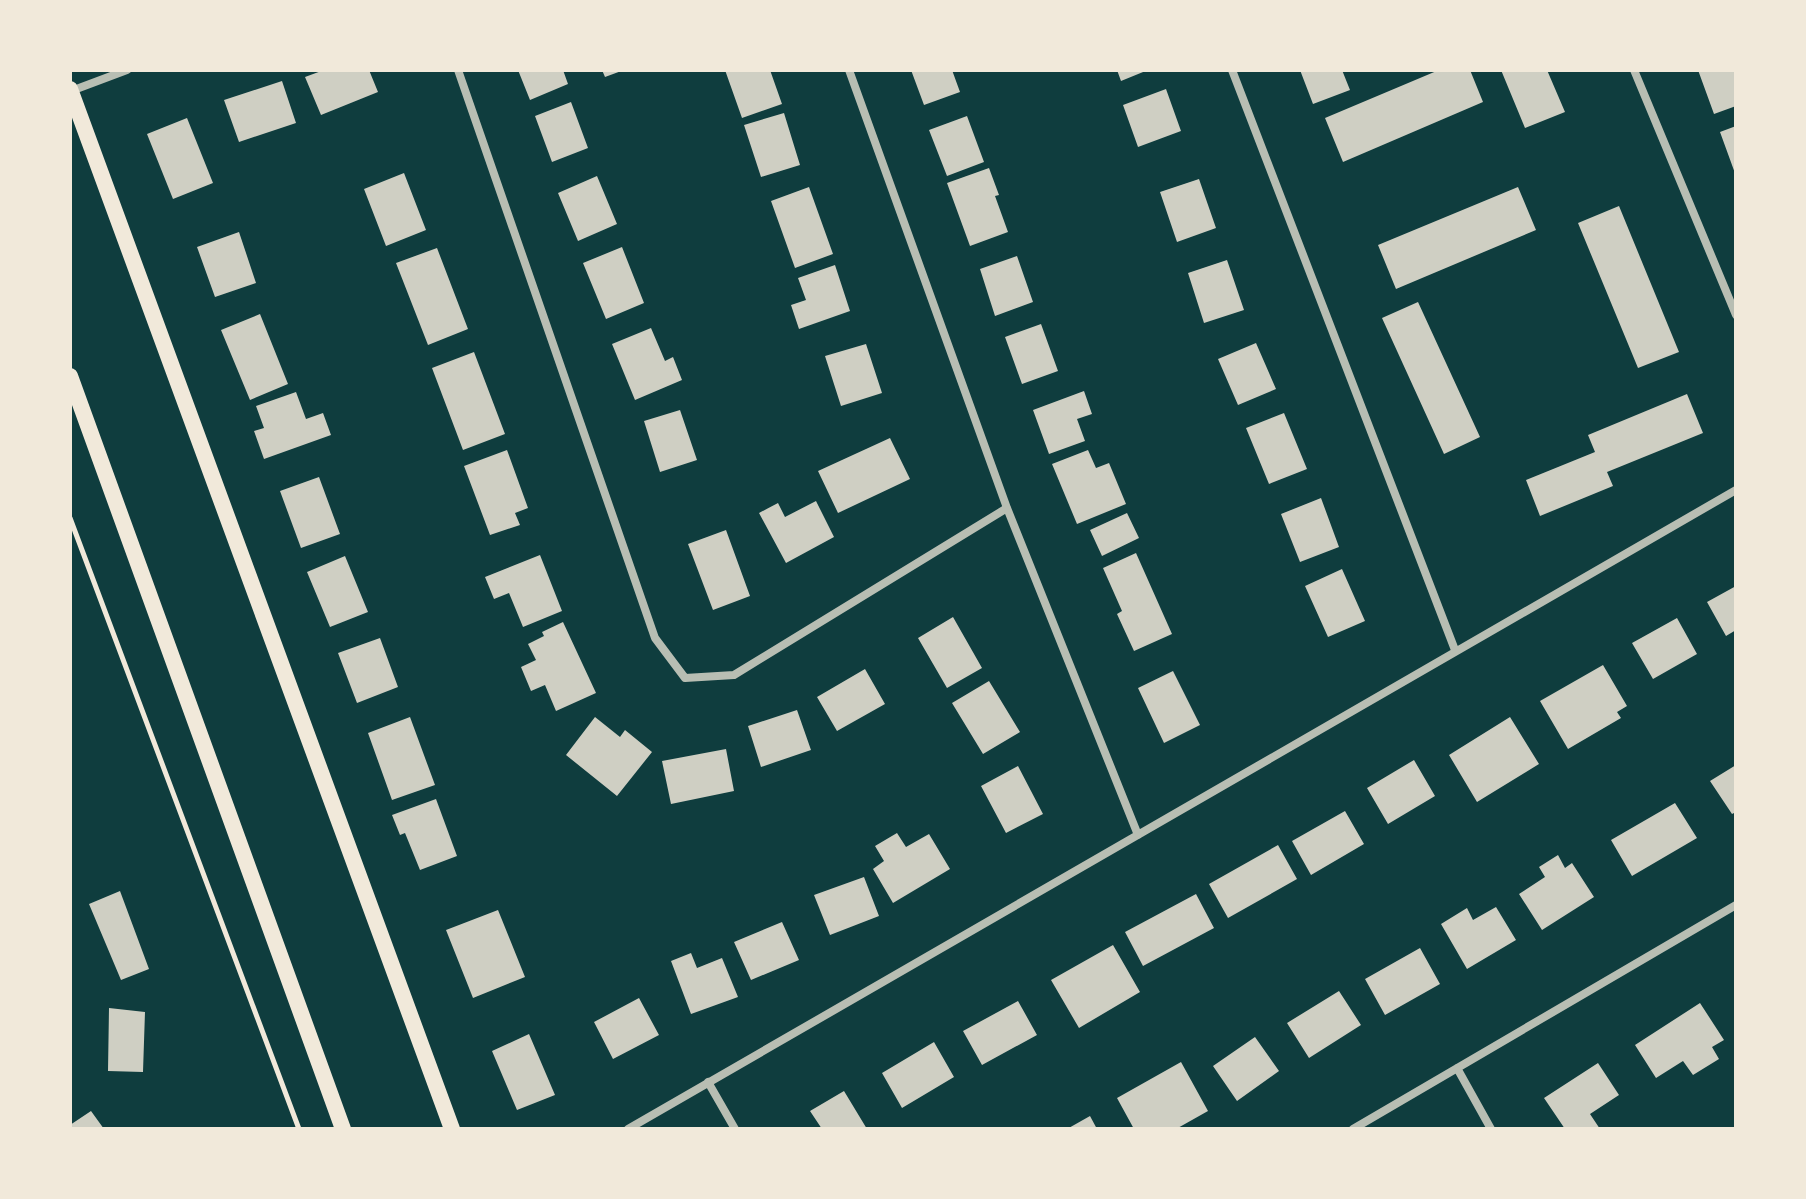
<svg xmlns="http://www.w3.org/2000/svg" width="1806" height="1199" font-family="Arial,sans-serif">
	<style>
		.building { fill: #cfcfc3 }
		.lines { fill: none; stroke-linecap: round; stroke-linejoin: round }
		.path { stroke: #f1e9da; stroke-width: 5 }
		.minor { stroke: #b8beb3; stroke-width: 8 }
		.secondary { stroke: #f1e9da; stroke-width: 16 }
	</style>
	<rect width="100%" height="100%" fill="#0f3d3e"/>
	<path class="building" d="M324,70h45l9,22 -57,23 -16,-38z
		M518,70h45l5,14 -38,16z
		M602,70h22l-19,7z
		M725,70h45l12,34 -40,14z
		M911,70h41l8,22 -36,13z
		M1117,70h31l-27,11z
		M1300,70h42l8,20 -37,14z
		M1439,70h31l13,32 -140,60 -18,-44z
		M1501,70h46l18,42 -40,16z
		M1698,70h38v36l-22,8z
		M282,81l14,42 -57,19 -15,-42z
		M1166,89l15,42 -43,16 -15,-42z
		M571,102l17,46 -36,14 -17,-46z
		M784,113l16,52 -39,12 -17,-52z
		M967,116l17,46 -37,14 -18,-46z
		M187,118l26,65 -40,16 -26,-65z
		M1736,126v50l-16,-44z
		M989,168l10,27 -4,1 13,36 -38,14 -23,-63z
		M404,173l22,57 -40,16 -22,-57z
		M597,176l20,48 -39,17 -20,-48z
		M1199,179l17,49 -39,14 -17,-50z
		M809,187l24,67 -38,14 -24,-67z
		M1518,187l18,43 -140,59 -18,-44z
		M1619,206l60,146 -41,16 -60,-145z
		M239,232l17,51 -41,14 -18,-50z
		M622,247l22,56 -38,16 -23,-56z
		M437,248l31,81 -40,16 -32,-82z
		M1017,256l16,46 -38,14 -15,-47z
		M1227,260l17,50 -40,13 -16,-50z
		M835,265l15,46 -51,18 -8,-24 15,-5 -8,-22z
		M1418,302l62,135 -36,17 -62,-136z
		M260,314l28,70 -38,16 -29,-70z
		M1041,324l17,47 -36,13 -17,-47z
		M651,328l14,33 8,-4 9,23 -47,20 -23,-56z
		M1256,343l20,46 -38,16 -20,-46z
		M866,344l16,49 -41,13 -16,-50z
		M474,352l31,82 -42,16 -31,-82z
		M1084,391l8,23 -15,5 8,22 -36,13 -16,-44z
		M296,392l10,27 17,-6 8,22 -67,24 -10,-28 10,-3 -8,-22z
		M1687,394l16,39 -96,39 6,14 -73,30 -14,-36 69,-28 -7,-17z
		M680,410l17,50 -37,12 -16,-51z
		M1284,413l23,56 -38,15 -23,-56z
		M890,438l20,41 -72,34 -20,-42z
		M507,450l21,58 -13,5 5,12 -30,10 -26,-69z
		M1088,450l8,18 13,-5 17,41 -49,20 -25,-60z
		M319,477l21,57 -39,14 -21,-57z
		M1321,498l18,49 -39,15 -19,-48z
		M816,501l18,36 -48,26 -27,-50 19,-10 7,14z
		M1127,513l12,25 -37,18 -12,-26z
		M726,530l24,66 -37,14 -25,-66z
		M1136,553l36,81 -38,17 -17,-37 5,-3 -19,-43z
		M540,555l22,56 -39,16 -14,-34 -15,6 -9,-22z
		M345,556l23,56 -38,15 -23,-55z
		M1342,569l23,52 -37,16 -23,-51z
		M1736,586v44l-10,6 -19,-34z
		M953,617l29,51 -35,20 -29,-50z
		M1677,618l20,36 -44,25 -21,-36z
		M563,622l33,71 -40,18 -11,-26 -14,6 -10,-24 15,-7 -8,-16 16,-8 -2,-4z
		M380,638l18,49 -41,16 -19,-50z
		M1603,665l24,41 -10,6 4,6 -53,31 -28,-48z
		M865,669l20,35 -48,27 -20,-34z
		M1173,671l27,54 -36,18 -26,-55z
		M989,681l31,51 -37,22 -31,-51z
		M797,710l14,40 -50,17 -13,-41z
		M410,717l25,68 -43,15 -24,-67z
		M595,717l25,20 5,-7 27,22 -35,44 -51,-41z
		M1510,717l29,47 -62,38 -28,-47z
		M726,749l8,42 -63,13 -9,-43z
		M1414,760l21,36 -47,28 -21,-36z
		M1736,765v47l-4,2 -22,-33z
		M1018,766l25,48 -37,19 -25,-47z
		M436,799l21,57 -37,14 -15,-37 -5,2 -8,-20z
		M1675,803l22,35 -65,38 -21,-36z
		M1345,811l19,33 -53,31 -19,-34z
		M897,833l9,14 23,-13 21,35 -57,34 -20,-34 11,-8 -9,-15z
		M1278,845l19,34 -69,39 -19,-34z
		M1558,855l7,13 7,-5 22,34 -52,33 -23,-36 26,-17 -6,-10z
		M864,877l15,39 -49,19 -16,-40z
		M120,891l29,78 -28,11 -32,-76z
		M1196,894l18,34 -71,38 -18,-34z
		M1496,907l20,33 -49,29 -26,-45 26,-16 6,12z
		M498,910l27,67 -52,21 -27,-68z
		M782,922l17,38 -48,20 -17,-38z
		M1113,945l27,47 -61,36 -28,-48z
		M1420,948l20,36 -55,31 -20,-36z
		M691,953l6,15 25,-10 16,39 -47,17 -20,-53z
		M1339,991l22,34 -52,33 -22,-35z
		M639,998l20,37 -46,24 -19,-37z
		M1018,1001l19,34 -55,30 -19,-34z
		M1700,1003l24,37 -12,7 7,12 -26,16 -10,-14 -27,17 -21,-33z
		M109,1008l36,4 -2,60 -35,-1z
		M529,1034l26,61 -38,15 -25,-59z
		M1255,1037l24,34 -42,30 -24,-35z
		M934,1042l20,35 -52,31 -20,-35z
		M1181,1062l27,49 -32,18h-42l-17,-31z
		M1598,1063l21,32 -29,19 10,15h-35l-21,-31z
		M844,1091l23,38h-45l-12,-18z
		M91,1111l13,18h-34v-4z
		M1090,1116l7,13h-30z"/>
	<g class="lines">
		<path class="path" d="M70,518l229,611"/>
		<path class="minor" d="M458,70l197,568 30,40 49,-3 273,-167
			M849,70l158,438 131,327
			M1232,70l223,580
			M1634,70l102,245
			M71,91l56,-21
			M1457,1068l34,61
			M708,1082l27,47
			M628,1129l1108,-639
			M1353,1129l383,-224"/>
		<path class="secondary" d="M70,89l382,1040
			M70,376l273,753"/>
	</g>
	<rect width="1806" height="1199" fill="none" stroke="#f1e9da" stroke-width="144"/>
</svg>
